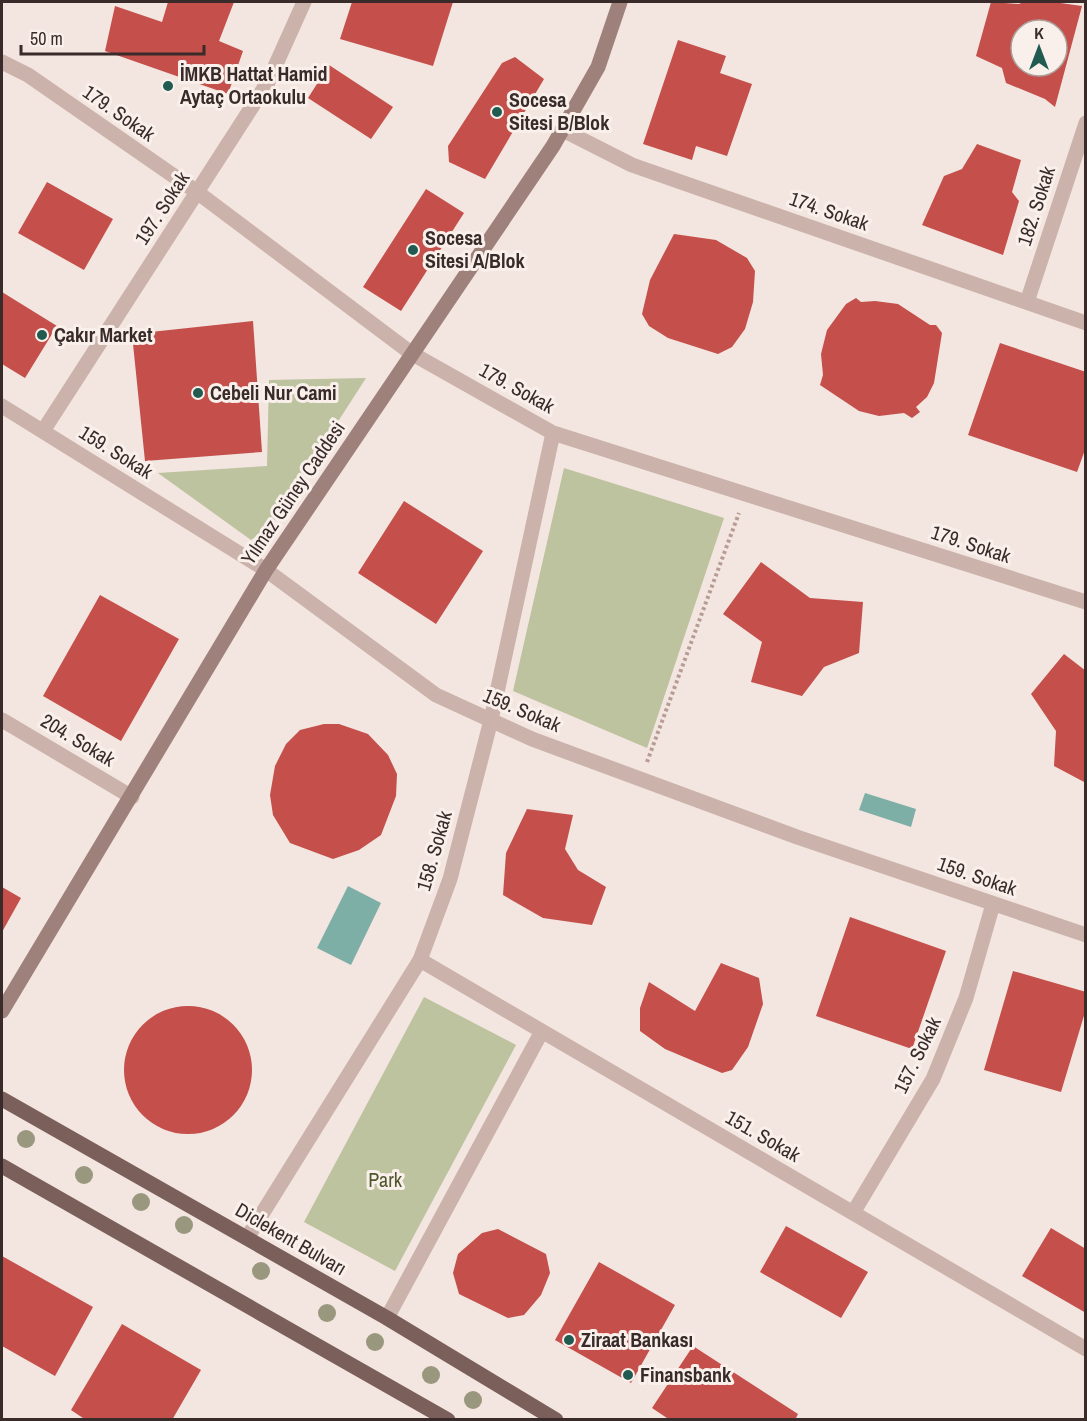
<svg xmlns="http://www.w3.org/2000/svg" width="1087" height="1421" font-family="'Archivo Narrow',sans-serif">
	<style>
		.green { fill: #bdc29f }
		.water { fill: #7eafa7 }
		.building { fill: #c44f4b; fill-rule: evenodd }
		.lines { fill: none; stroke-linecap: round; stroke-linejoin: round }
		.path { stroke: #b79c95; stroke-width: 4; stroke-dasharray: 3 3; stroke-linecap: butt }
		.street { stroke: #cbb2ab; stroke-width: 15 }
		.secondary { stroke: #9f817c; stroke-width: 15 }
		.primary { stroke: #7a5f5b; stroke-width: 15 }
		.tree { fill: #99977e }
		.poi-dot { fill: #205a51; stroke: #faf0eb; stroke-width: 2 }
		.labels { text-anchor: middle; stroke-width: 6; stroke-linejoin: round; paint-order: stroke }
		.poi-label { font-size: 20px; font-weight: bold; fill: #392b2a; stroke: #faf0eb; text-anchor: start }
		.street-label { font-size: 20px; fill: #392b2a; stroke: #faf0eb }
		.park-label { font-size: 20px; fill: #50572e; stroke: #faf0eb }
	</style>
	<rect width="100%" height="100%" fill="#f3e5df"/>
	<path class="green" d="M366,378l-94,146 -21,16 -93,-67 109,-7 2,-86z
		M564,468l160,50 -77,230 -134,-57z
		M424,997l92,48 -121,226 -91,-49z"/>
	<path class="water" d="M865,793l51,16 -5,18 -52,-17z
		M348,886l33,17 -30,62 -34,-17z"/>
	<path class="building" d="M168,2h66l-15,39 24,10 -15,43 -123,-43 10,-45 47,16z
		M352,2h101l-20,64 -93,-27z
		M991,2l28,2 4,-2h30l29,4 -27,101 -10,-8 -39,-16 -4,-15 -26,-12zM1021,30h36v36h-36z
		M678,40l48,16 -6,17 32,11 -25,72 -31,-10 -4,14 -49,-16z
		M515,57l29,22 -59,100 -36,-17 -1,-16 54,-83z
		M329,65l64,42 -22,32 -63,-41z
		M977,144l44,16 -9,32 7,9 -16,54 -81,-30 22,-49 18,-7z
		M47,182l66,37 -29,51 -66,-37z
		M426,189l38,24 -63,98 -38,-24z
		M674,234l42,6 31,18 8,13 -2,31 -8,27 -13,18 -14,7 -50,-16 -19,-12 -7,-12 8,-34z
		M2,292l55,34 -32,52 -23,-14z
		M856,298l5,4 14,-1 23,3 32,21h6l6,8 -8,50 -7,14 -11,10 4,5 -8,6 -8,-5 -25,3 -20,-5 -39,-26 3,-10 -2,-21 6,-24 19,-26z
		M253,321l9,131 -117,9 -13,-127z
		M1000,343l86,29v75l-9,25 -109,-37z
		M404,501l79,50 -47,73 -78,-51z
		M761,562l49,36 53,4 -4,51 -35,14 -22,29 -51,-14 11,-40 -39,-28z
		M100,595l79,44 -58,102 -78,-45z
		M1064,654l22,17v112l-32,-17 2,-35 -25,-37z
		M324,724h15l29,10 20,21 9,19 -1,22 -15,39 -22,15 -26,9 -43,-16 -17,-28 -3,-20 5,-29 11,-22 14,-14z
		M527,809l46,6 -8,34 13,21 28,17 -14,38 -49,-7 -40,-23 3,-42z
		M2,887l19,11 -19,34z
		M850,917l96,34 -34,98 -96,-33z
		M721,963l38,15 4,26 -15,43 -16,23 -10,3 -57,-24 -25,-18v-23l9,-26 46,29z
		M1013,971l73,21v17l-25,83 -77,-22z
		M124 1070a64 64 0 1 1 128 0a64 64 0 1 1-128 0Z
		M786,1226l82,46 -27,46 -81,-46z
		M1051,1228l35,21v64l-64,-37z
		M498,1229l48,25 4,19 -9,22 -17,20 -16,3 -49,-24 -6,-21 5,-19 24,-21z
		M2,1256l91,51 -38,69 -53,-30z
		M599,1262l76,43 -44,78 -76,-43z
		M122,1324l79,46 -29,50h-86l-15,-10z
		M693,1346l105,68 -3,6h-125l-18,-12z"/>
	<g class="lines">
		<path class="path" d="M647,762l92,-249"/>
		<path class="street" d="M2,62l26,13 169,117 214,161 142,80 533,169
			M563,130l69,35 454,158
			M1027,302l59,-179
			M2,406l264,164 170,125 96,44 265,98 289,98
			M43,431l225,-349 36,-80
			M2,720l130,77
			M420,960l666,389
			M853,1213l80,-134 33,-81 27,-94
			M247,1238l173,-278 30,-81 41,-159 62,-287
			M387,1318l155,-287"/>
		<path class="secondary" d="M2,1011l264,-441 287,-424 45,-79 22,-65"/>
		<path class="primary" d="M2,1099l385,219 169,102
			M2,1166l446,254"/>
	</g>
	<g class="tree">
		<circle cx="26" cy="1139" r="9"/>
		<circle cx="84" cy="1175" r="9"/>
		<circle cx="141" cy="1202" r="9"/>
		<circle cx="184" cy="1225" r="9"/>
		<circle cx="261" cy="1271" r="9"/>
		<circle cx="327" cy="1313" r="9"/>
		<circle cx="375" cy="1342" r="9"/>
		<circle cx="431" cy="1375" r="9"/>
		<circle cx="473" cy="1400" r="9"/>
	</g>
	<g class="poi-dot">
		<circle cx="168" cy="86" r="6"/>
		<circle cx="497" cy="112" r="6"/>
		<circle cx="413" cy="250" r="6"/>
		<circle cx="42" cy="335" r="6"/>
		<circle cx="198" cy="393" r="6"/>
		<circle cx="569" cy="1340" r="6"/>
		<circle cx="628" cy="1375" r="6"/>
	</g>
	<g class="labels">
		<g class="poi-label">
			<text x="180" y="81">İMKB Hattat Hamid<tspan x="180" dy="23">Aytaç Ortaokulu</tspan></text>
			<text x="509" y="107">Socesa<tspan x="509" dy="23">Sitesi B/Blok</tspan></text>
			<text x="425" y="245">Socesa<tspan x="425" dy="23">Sitesi A/Blok</tspan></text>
			<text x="54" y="342">Çakır Market</text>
			<text x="210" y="400">Cebeli Nur Cami</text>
			<text x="581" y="1347">Ziraat Bankası</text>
			<text x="640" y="1382">Finansbank</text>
		</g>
		<g class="street-label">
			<text transform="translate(119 113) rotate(35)" y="7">179. Sokak</text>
			<text transform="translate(1036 206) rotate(-72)" y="7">182. Sokak</text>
			<text transform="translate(162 208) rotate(-57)" y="7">197. Sokak</text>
			<text transform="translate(829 211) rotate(19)" y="7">174. Sokak</text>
			<text transform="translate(517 388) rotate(29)" y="7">179. Sokak</text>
			<text transform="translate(116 452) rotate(32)" y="7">159. Sokak</text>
			<text transform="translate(293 493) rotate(-56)" y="7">Yılmaz Güney Caddesi</text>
			<text transform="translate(971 544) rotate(18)" y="7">179. Sokak</text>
			<text transform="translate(522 710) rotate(23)" y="7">159. Sokak</text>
			<text transform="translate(78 740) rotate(31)" y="7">204. Sokak</text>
			<text transform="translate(434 851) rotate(-74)" y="7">158. Sokak</text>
			<text transform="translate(977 876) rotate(19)" y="7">159. Sokak</text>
			<text transform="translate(917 1055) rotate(-64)" y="7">157. Sokak</text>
			<text transform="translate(763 1136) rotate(30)" y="7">151. Sokak</text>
			<text transform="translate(291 1239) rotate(30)" y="7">Diclekent Bulvarı</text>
		</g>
		<g class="park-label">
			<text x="385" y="1187">Park</text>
		</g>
	</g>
	<rect width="1087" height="1421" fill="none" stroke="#392b2a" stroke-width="6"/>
	<g transform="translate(1039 48)"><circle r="28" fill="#faf0eb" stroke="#ada19e" stroke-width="1.5"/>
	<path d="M0-4.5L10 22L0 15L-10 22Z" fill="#205a51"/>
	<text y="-9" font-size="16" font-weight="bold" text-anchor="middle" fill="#392b2a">K</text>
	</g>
	<path d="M21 45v9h183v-9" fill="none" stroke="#392b2a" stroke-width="3"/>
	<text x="30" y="45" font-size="18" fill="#392b2a" stroke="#faf0eb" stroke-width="4.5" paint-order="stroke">50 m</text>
</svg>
